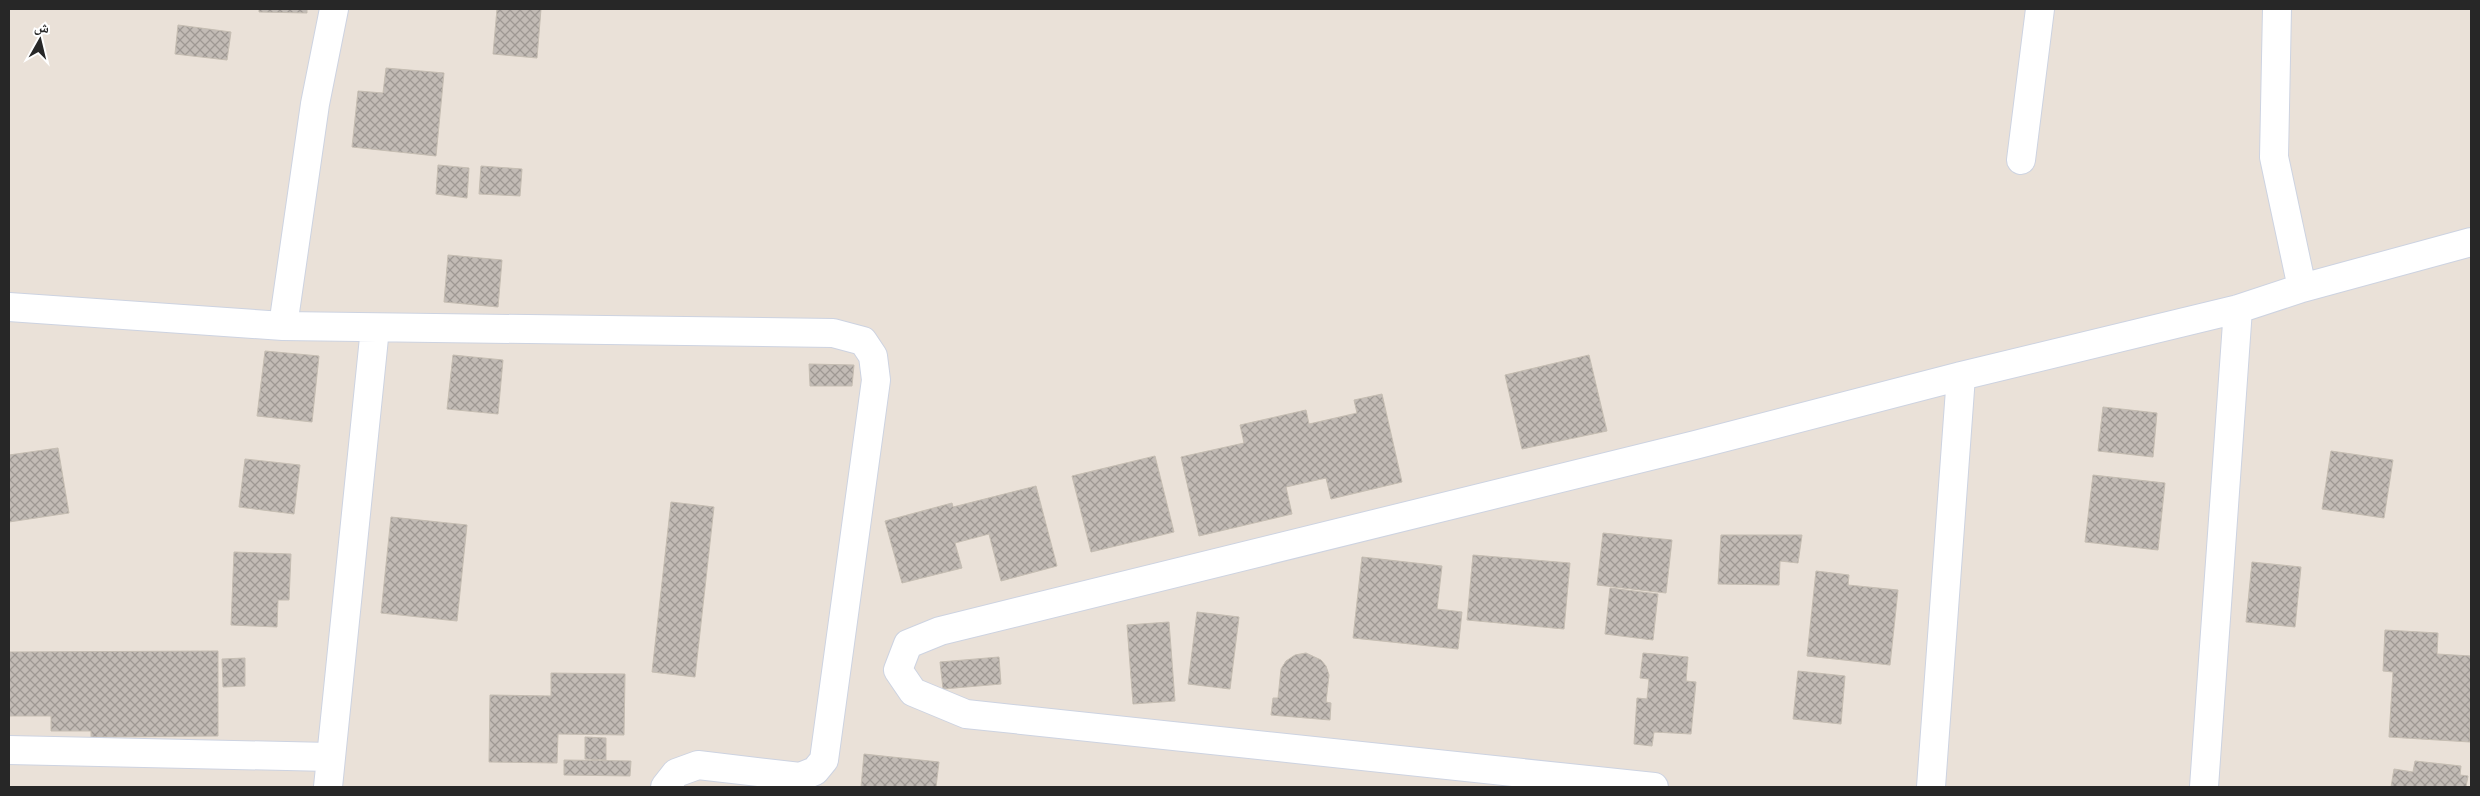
<svg xmlns="http://www.w3.org/2000/svg" width="2480" height="796" font-family="Cabin,'Noto Naskh Arabic',sans-serif">
	<style>
		.building { fill: url(#building-cross-hatch); stroke: #c5bdb2 }
		.lines { fill: none; stroke-linecap: round; stroke-linejoin: round }
		.minor-casing { stroke: #cdd3e1; stroke-width: 30 }
		.minor { stroke: #fff; stroke-width: 28 }
	</style>
	<defs>
		<pattern id="building-cross-hatch" width="8" height="8" patternUnits="userSpaceOnUse" patternTransform="scale(1.25)"><rect width="8" height="8" fill="#c2bbb5"/><path d="M0 0l8 8M0 8l8-8" fill="none" stroke="#9e9893"/></pattern>
	</defs>
	<rect width="100%" height="100%" fill="#eae1d8"/>
	<path class="building" d="M259,9h48v4l-48,-1z
		M497,9h44l-4,49 -44,-4z
		M178,25l53,7 -4,28 -52,-6z
		M386,68l58,5 -8,83 -84,-9 6,-56 25,2z
		M438,165l31,3 -2,30 -31,-4z
		M481,166l41,3 -2,27 -41,-2z
		M448,255l54,5 -4,47 -54,-5z
		M265,351l54,5 -7,66 -55,-6z
		M453,355l50,5 -5,54 -51,-5z
		M1589,355l18,76 -85,18 -17,-74z
		M809,364l45,1 -2,21h-42z
		M1382,394l20,88 -71,17 -5,-21 -40,9 6,27 -93,22 -18,-79 63,-14 -4,-18 66,-15 3,14 48,-11 -3,-13z
		M2103,407l54,6 -4,44 -55,-6z
		M58,448l11,65 -60,9v-67z
		M2331,451l62,9 -9,58 -62,-9z
		M1155,456l19,76 -83,20 -19,-76z
		M245,459l55,6 -6,49 -55,-7z
		M2093,475l72,8 -7,67 -73,-8z
		M1036,486l21,80 -56,15 -12,-47 -34,9 7,25 -60,15 -17,-62 67,-18 1,4z
		M671,502l43,5 -19,170 -43,-5z
		M391,517l76,8 -10,96 -76,-8z
		M1603,533l69,7 -6,53 -69,-8z
		M1721,535h81l-4,28 -18,-2 -1,24 -61,-1z
		M234,552l57,2 -2,46h-11l-1,27 -46,-2z
		M1473,555l97,8 -6,66 -97,-9z
		M1362,557l80,9 -5,43 25,3 -4,37 -105,-11z
		M2252,562l49,5 -6,60 -49,-5z
		M1816,571l33,4 -1,10 50,5 -8,75 -83,-9z
		M1610,588l48,6 -5,46 -48,-6z
		M1197,612l42,5 -9,72 -42,-5z
		M1169,622l6,79 -42,3 -6,-79z
		M2385,630l53,3 -1,21 34,2 -1,86 -81,-5 4,-65 -10,-1z
		M218,651v85l-127,1v-6h-40v-15h-42v-64z
		M1306,653l15,7 5,6 3,9 -3,27 5,1 -1,17 -59,-5 2,-17h5l3,-29 5,-8 9,-6z
		M1643,653l45,4 -2,24 10,1 -5,52 -37,-2 -2,14 -18,-2 3,-46 10,1 2,-20 -9,-1z
		M999,657l2,27 -58,5 -3,-27z
		M245,658v28l-22,1 -1,-28z
		M1798,671l47,5 -4,48 -48,-5z
		M551,673l74,1 -1,61 -66,-1 -1,29 -68,-1 1,-67 61,1z
		M585,737l21,1v22l-21,-1z
		M864,754l75,8 -3,25h-75z
		M564,760l67,1 -1,15 -66,-1z
		M2415,761l46,5 -1,9 8,1 -2,11h-75l3,-18 19,3z"/>
	<g class="lines">
		<defs>
			<path id="minor" d="M2277,9l-3,148 28,131
				M2021,160l19,-151
				M9,307l274,19 550,7 30,8 10,15 3,24 -52,380 -9,11 -15,6 -102,-12 -22,8 -11,14
				M283,326l32,-222 19,-95
				M9,750l321,7
				M328,787l47,-459
				M1654,787l-688,-73 -53,-22 -15,-22 10,-26 32,-13 755,-186 266,-69 277,-67 64,-21 169,-46
				M1931,787l30,-411
				M2204,787l34,-478"/>
		</defs>
		<use href="#minor" class="minor-casing"/>
		<use href="#minor" class="minor"/>
	</g>
	<rect width="2480" height="796" fill="none" stroke="#272727" stroke-width="20"/>
	<g transform="translate(40 40) rotate(8)" stroke="#ffffff" stroke-width="4" paint-order="stroke">
	<path d="M0-4L9 19L0 12L-9 19Z" fill="#272727"/>
	<text y="-8" font-size="14" font-weight="bold" text-anchor="middle" fill="#272727">ش</text>
	</g>
</svg>
